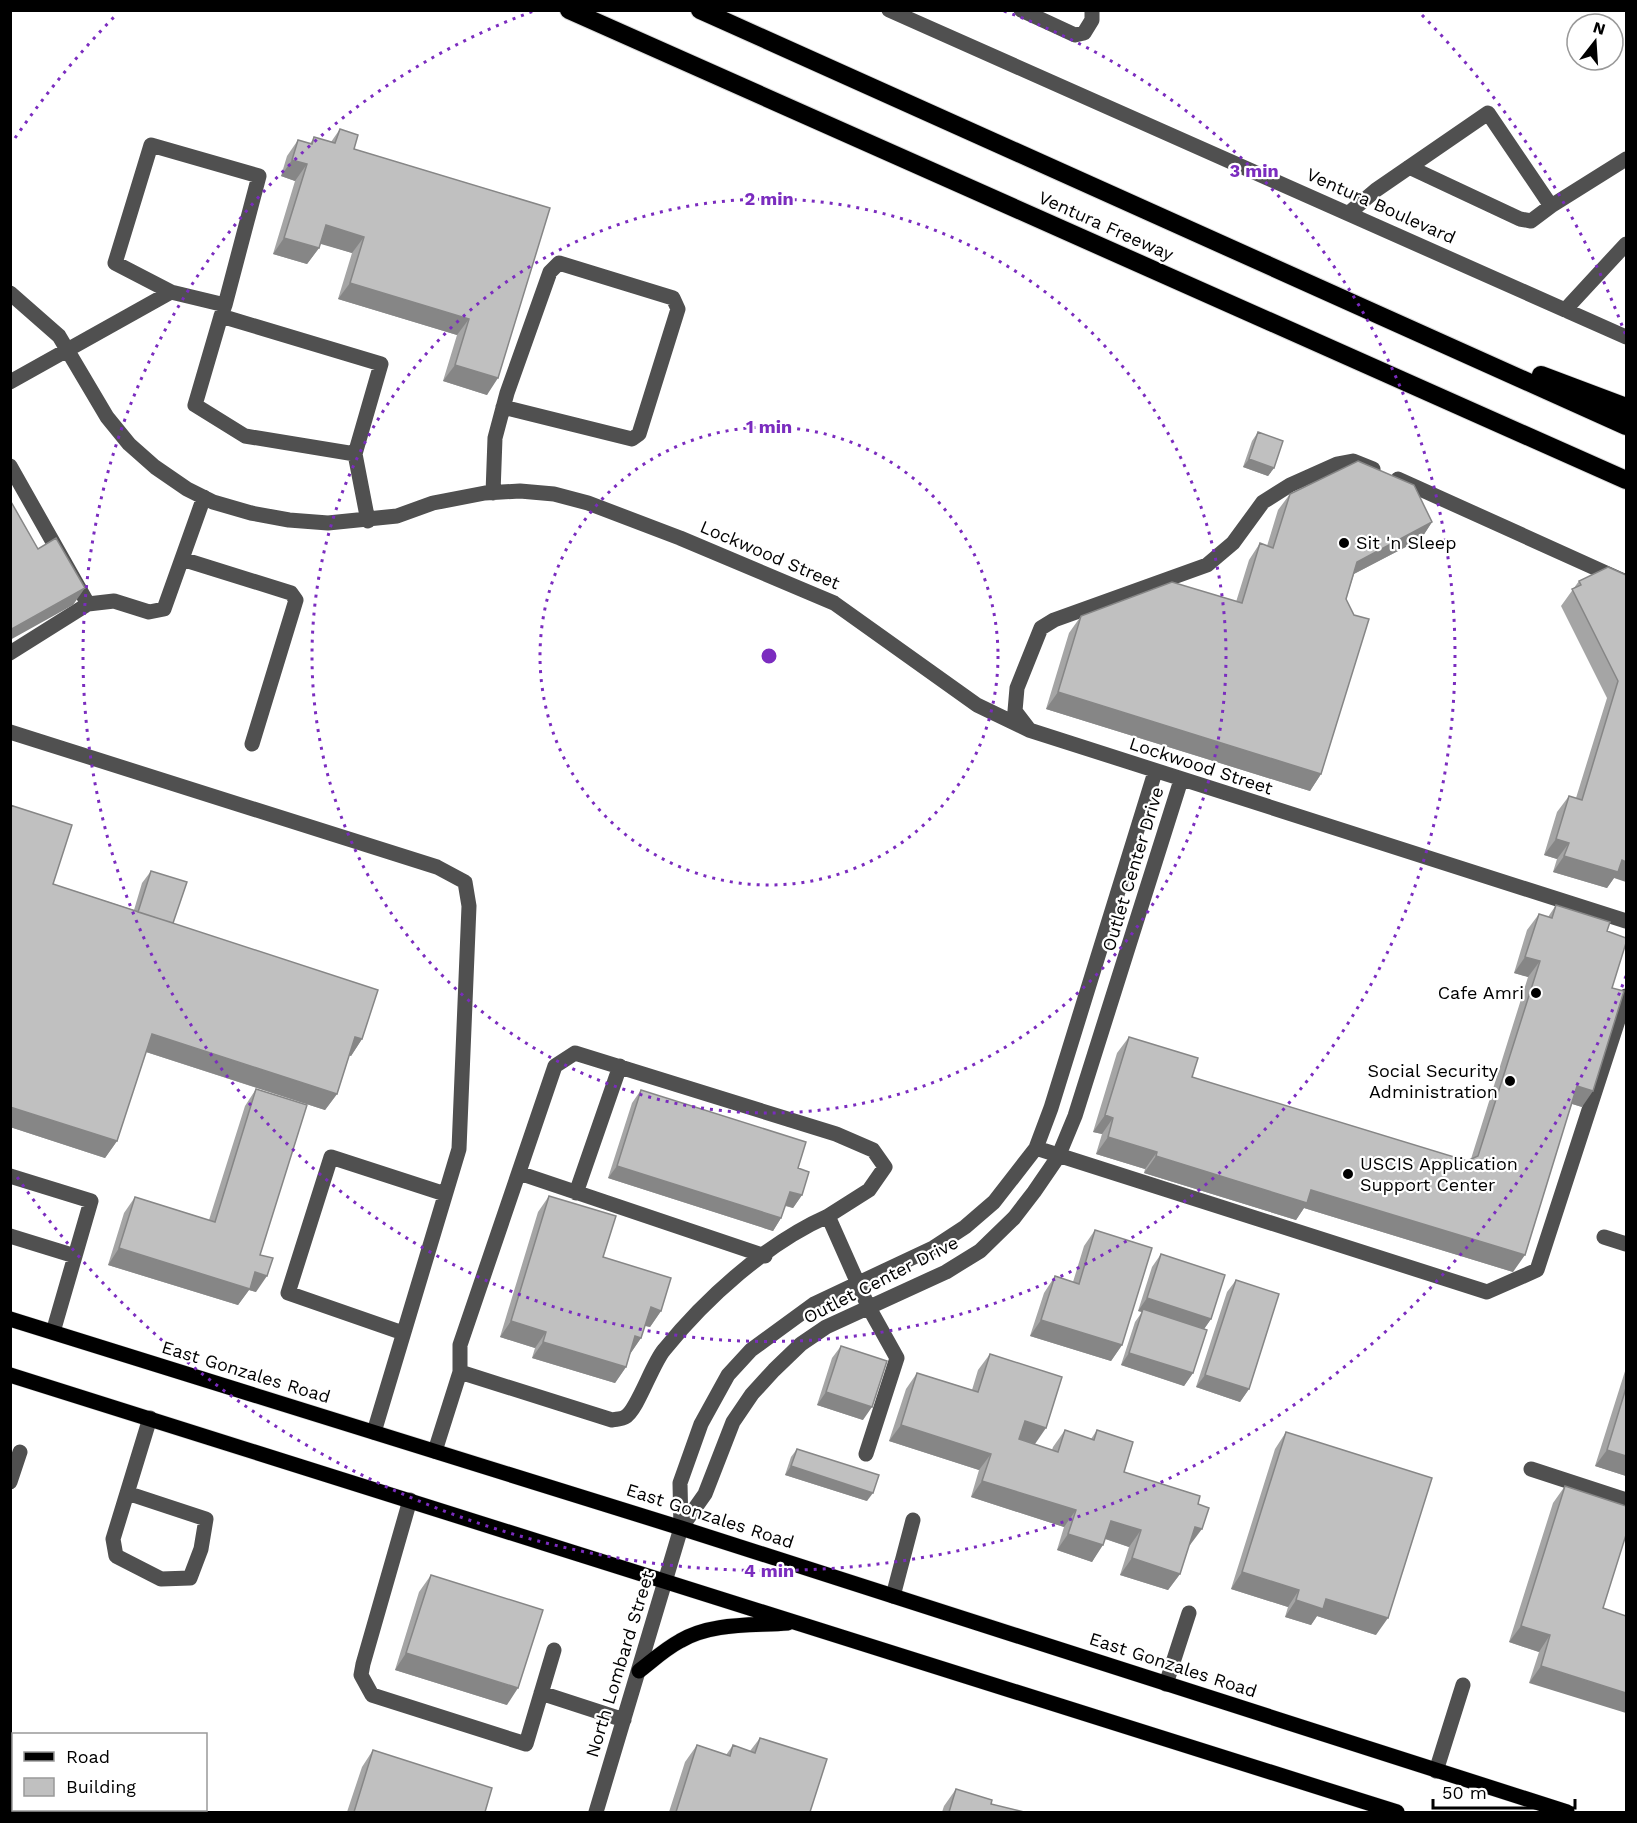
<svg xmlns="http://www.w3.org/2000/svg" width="1637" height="1823" font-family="'Work Sans',sans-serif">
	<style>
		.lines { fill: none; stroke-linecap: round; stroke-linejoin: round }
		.major-casing { stroke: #dbdbdb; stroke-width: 16 }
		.highway-casing { stroke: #dbdbdb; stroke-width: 20 }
		.minor { stroke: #505050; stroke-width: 15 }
		.major { stroke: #000; stroke-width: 15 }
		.highway { stroke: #000; stroke-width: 18 }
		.wall { fill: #a5a5a5 }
		.shaded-wall { fill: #868686 }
		.building { fill: #c0c0c0; stroke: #868686; stroke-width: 1.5 }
		.ring { fill: none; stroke: #7b2cbf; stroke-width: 3; stroke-dasharray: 3 6 }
		.poi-dot { fill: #000; stroke: #fff; stroke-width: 2 }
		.labels { text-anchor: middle; stroke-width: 4.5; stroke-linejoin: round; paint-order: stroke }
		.street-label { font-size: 18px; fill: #000; stroke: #fff }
		.poi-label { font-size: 18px; fill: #000; stroke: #fff; text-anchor: start }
		.centre { fill: #7b2cbf; stroke: #fff; stroke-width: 3 }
		.ring-label { font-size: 18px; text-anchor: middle; font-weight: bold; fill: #7b2cbf; stroke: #fff; stroke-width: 4.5; stroke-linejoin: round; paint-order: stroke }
	</style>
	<rect width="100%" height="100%" fill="#fff"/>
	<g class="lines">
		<defs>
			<path id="major" d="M10,1319l671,209 886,284
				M10,1375l1387,437
				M639,1671c13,-10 26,-22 41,-30 32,-19 73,-15 108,-18"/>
			<path id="highway" d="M569,10l1057,470
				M700,10l926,416
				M1541,375l85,32"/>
		</defs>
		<use href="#major" class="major-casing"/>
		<use href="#highway" class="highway-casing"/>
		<path class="minor" d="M889,10l737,327
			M1021,10l54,25 9,-2 8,-13v-10
			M151,145l108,31 -34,129 -54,-13 -56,-29z
			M1409,167l111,52 11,2 20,-15
			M1349,213l27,-23 112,-77 63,93 75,-47
			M10,293l49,43 48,81 22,27 26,23 32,22 26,13 38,11 38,7 39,3 69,-7 36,-13 52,-10 35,-2 34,3 34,9 92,35 154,65 143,102 52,25 597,191
			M1565,310l61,-66
			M221,316l160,48 -26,90 -110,-18 -50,-31 26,-89 4,-11
			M10,382l161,-90
			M355,454l13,67
			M10,466l78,138 -78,49
			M1398,479l228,103
			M493,493l2,-55 12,-45 43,-121 9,-9 114,35 5,11 -39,125 -7,5 -129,-32
			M182,559l109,34 5,7 -44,144
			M88,604l26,-3 35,11 15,-3 40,-112
			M1028,728l-13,-17 2,-23 24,-60 13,-8 153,-55 26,-22 30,-41 27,-17 47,-21 16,-3 20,8
			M10,732l427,135 28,15 4,24 -10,243 -85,283
			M1036,1148l451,144 50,-22 89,-274
			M519,1173l246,83
			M10,1176l81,25 -38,131
			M576,1193l44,-127
			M828,1216l41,-26 16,-23 -12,-17 -37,-16 -261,-81 -20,13 -95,279v27l152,48c4,-1 10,-1 13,-3 12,-6 27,-53 39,-67 42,-52 103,-107 164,-134l40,90 29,52 -31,96
			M10,1236l65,20
			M1604,1237l22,7
			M403,1333l-115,-40 43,-136 114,37
			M435,1451l25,-79
			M1531,1469l95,31
			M10,1482l10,-30
			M127,1493l79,26 -5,30 -11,29 -29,1 -45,-23 -3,-17 37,-121
			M410,1500l-47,164 -2,11 11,20 154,49 28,-94
			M681,1528l24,-34 28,-72 19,-28 22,-24 27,-26 25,-17 120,-55 34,-21 34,-33 20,-26 24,-35 17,-41 106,-336
			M893,1596l20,-76
			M1166,1684l23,-71
			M541,1693l83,27
			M1436,1771l27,-86
			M596,1812l85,-284 -1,-45 21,-59 27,-49 23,-25 63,-46 119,-56 32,-21 29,-25 42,-54 15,-40 104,-336"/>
		<use href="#major" class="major"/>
		<use href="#highway" class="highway"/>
	</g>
	<path class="wall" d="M340,129l14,20 196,59 -63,187 -44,-14 14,-46 -119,-36 14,-46 -32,-10 -1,5 -12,16 -34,-10 22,-73 -14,-5 6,-20 11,-16 12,4 4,-7 17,5z
		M1258,432l16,36 -6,8 -25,-9 9,-26z
		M1290,494l142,28 -11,17 -67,35 -8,25 -25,175 -11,17 -264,-82 23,-76 12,-17 155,-14 13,-42 11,-17 7,3 11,-36z
		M1626,575l-12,303 -7,10 -54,-16 4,-13 -13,-4 13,-43 12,-16 7,2 31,-100 -46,-92 18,-25z
		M10,805l43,79 81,26 8,-27 9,-12 22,52 189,116 -11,17 -2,-1 -12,39 -12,16 -179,-58 -29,89 -12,17 -95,-31z
		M1556,905l51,26 5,57 -30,119 -10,-3 -59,168 -209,-64 -8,12 -152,-47 1,-4 -49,-15 6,-20 -9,-2 24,-79 12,-16 63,40 275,84 4,-2 57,-182 -14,-4 13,-43 12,-16 9,3z
		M256,1089l4,166 -4,37 -7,-2 -11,15 -130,-40 16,-52 11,-16 74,23 36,-114z
		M641,1090l157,78 4,27 -9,13 -8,-2 -4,12 -8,13 -165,-53 24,-75z
		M549,1196l54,61 58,54 -11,16 -5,-1 -4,12 -11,16 -4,13 -11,16 -83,-25 3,-10 -35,-11 38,-125z
		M1095,1230l27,115 -11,16 -81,-25 14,-43 11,-17 18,6 11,-36z
		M1161,1254l50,65 -7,10 -11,44 -9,13 -63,-21 14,-43 7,-10 -4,-1 14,-44z
		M1236,1280l13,109 -9,13 -44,-15 31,-95z
		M841,1346l22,74 -46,-15 15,-47z
		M990,1354l45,90 17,6 1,-3 12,-17 26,9 6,-9 27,42 74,32 -8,41h-1l-9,29 -12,16 -48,-15 9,-28 -24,-8 -13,23 -35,-12 7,-23 -93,-30 8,-27 -90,-29 17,-52 11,-16 55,17 6,-20z
		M1626,1368v108l-31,-10z
		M1286,1432l90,203 -59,-19 -6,9 -26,-8 3,-10 -57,-18 44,-140z
		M797,1449l70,52 -82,-26 6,-18z
		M1565,1486l38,122 -74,75 10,-31 -30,-10 44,-139z
		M431,1575l76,130 -112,-35 24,-78z
		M760,1738l50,74h-141l16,-50 12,-17 29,10 7,-10 17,6z
		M373,1750l112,62h-138l15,-45z
		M956,1789l35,15 33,8h-82l2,-6z"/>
	<path class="shaded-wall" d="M292,160l15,4 -12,17 -14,-5z
		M326,225l38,12 -12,16 -38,-11z
		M284,238l35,10 -12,16 -34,-10z
		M350,283l119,36 -12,16 -119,-36z
		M455,365l43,13 -11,17 -44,-14z
		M1249,459l25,9 -6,8 -25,-9z
		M1432,522l-11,17 -75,39 11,-16z
		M85,588l-12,17 -63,35v-10z
		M1058,692l263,82 -11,17 -264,-82z
		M1556,839l13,4 -12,16 -13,-4z
		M1564,856l58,4 4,2v20l-12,-4 -7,10 -54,-16z
		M1525,957l15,4 -12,16 -14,-4z
		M152,1034l185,60 -12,16 -185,-60z
		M355,1037l7,2 -11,17 -7,-3z
		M1577,1086l16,5 -11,16 -16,-5z
		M10,1107l107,34 -12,17 -95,-31z
		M1105,1115l8,3 -11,16 -9,-2z
		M1108,1137l49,15 -12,17 -49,-15z
		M1156,1156l155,34 214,65 -12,17 -209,-64 -8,12 -152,-47z
		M617,1166l164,52 -8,13 -165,-53z
		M790,1192l12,3 -9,13 -12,-4z
		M119,1248l136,24 12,4 -11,16 -7,-2 -11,15 -130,-40z
		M1147,1298l64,21 -9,13 -59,-23 -1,3 -4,-1z
		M651,1307l10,4 -11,16 -11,-3z
		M1041,1320l81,25 -11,16 -81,-25z
		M511,1321l35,11 -11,16 -35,-11z
		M635,1336l6,2 -11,16z
		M543,1342l83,25 -11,16 -83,-25z
		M1129,1353l64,20 -9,13 -63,-21z
		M1205,1375l44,14 -9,13 -44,-15z
		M826,1392l46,15 -9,13 -46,-15z
		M1025,1421l21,7 -11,16 -21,-7z
		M901,1425l90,29 -12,16 -90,-29z
		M1607,1450l19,6v20l-31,-10z
		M791,1466l82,27 -6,8 -82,-26z
		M982,1481l94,29 -12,17 -93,-30z
		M1111,1521l30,9 -12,17 -29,-10z
		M1195,1527l7,2 -12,16 -7,-2z
		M1068,1534l35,11 -11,17 -35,-12z
		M1132,1558l48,16 -12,16 -48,-15z
		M1242,1572l57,18 -11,17 -57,-18z
		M1326,1599l62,19 -12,17 -59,-19 -6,9 -26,-8 11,-17z
		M1521,1626l29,9 -11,17 -30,-10z
		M406,1653l112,35 -11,17 -112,-35z
		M1541,1666l85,27v20l-97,-30z"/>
	<path class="building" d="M340,129l18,6 -4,14 196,59 -52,170 -43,-13 14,-46 -119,-36 14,-46 -38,-12 -7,23 -35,-10 23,-74 -15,-4 6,-20 14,4 2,-7 21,6z
		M1258,432l25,9 -9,27 -25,-9z
		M1358,461l56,24 18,37 -75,40 -11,37 8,16 15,4 -48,155 -263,-82 23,-76 91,-34 70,21 18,-60 13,5 17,-54z
		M10,500l28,49 18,-11 29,50 -75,42z
		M1608,567l18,8v287l-4,-2 -4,12 -54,-16 5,-13 -13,-4 13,-43 13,4 36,-119 -46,-92 9,-4 -2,-4z
		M10,805l62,20 -19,59 325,106 -16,49 -7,-2 -18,57 -185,-60 -35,107 -107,-34z
		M151,871l36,11 -14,41 -35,-11z
		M1556,905l54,17 -3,9 19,7v5l-14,45 12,3 -31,100 -16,-5 -52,169 -214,-65 -4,13 -151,-47 1,-4 -49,-15 5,-19 -8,-3 24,-78 69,21 -6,19 275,84 11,-5 62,-195 -15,-4 14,-43 13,4z
		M256,1089l51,16 -47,150 13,3 -6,18 -12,-4 -5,17 -131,-41 16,-51 80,25z
		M641,1090l165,52 -8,26 11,4 -7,23 -12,-3 -9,26 -164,-52z
		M549,1196l67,20 -13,41 68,21 -10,33 -10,-4 -10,31 -6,-2 -9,31 -83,-25 3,-10 -35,-11z
		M1095,1230l57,18 -30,97 -81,-25 14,-44 24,8z
		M1161,1254l64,21 -14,44 -64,-21z
		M1236,1280l43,14 -30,95 -44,-14z
		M1143,1309l64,21 -14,43 -64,-20z
		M841,1346l46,15 -15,46 -46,-15z
		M990,1354l72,23 -16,51 -21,-7 -6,18 39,13 7,-22 29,10 3,-10 36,12 -9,30 76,24 -2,8 11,4 -7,21 -7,-2 -15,47 -48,-16 9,-28 -30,-9 -8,24 -35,-11 8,-24 -94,-29 9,-27 -90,-29 16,-52 61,19z
		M1626,1388v68l-19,-6z
		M1286,1432l146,46 -44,140 -62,-19 -3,10 -27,-9 3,-10 -57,-18z
		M797,1449l82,26 -6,18 -82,-27z
		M1565,1486l61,20v29l-23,73 23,8v77l-85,-27 9,-31 -29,-9z
		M431,1575l112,35 -25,78 -112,-35z
		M760,1738l67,21 -17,53h-134l21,-67 33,11 3,-11 22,8z
		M373,1750l119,38 -7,24h-131z
		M956,1789l36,11 -1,4 33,8h-75z"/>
	<g class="ring">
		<circle cx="769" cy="656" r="229"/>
		<circle cx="769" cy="656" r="457"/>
		<path d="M1004 11A686 686 0 1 1 534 11"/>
		<path d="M1626 976A915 915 0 0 1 15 1174M15 138A915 915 0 0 1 116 15M1422 15A915 915 0 0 1 1626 336"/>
	</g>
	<g class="poi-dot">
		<circle cx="1344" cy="543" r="6"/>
		<circle cx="1536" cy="993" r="6"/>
		<circle cx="1510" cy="1081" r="6"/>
		<circle cx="1348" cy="1174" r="6"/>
	</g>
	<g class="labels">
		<g class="street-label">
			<text transform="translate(1381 206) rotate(24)" y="6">Ventura Boulevard</text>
			<text transform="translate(1106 226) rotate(24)" y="6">Ventura Freeway</text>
			<text transform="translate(770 555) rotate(23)" y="6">Lockwood Street</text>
			<text transform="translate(1201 766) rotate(18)" y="6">Lockwood Street</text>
			<text transform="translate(1133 869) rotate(-73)" y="6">Outlet Center Drive</text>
			<text transform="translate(881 1280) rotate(-27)" y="6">Outlet Center Drive</text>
			<text transform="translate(246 1372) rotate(17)" y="6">East Gonzales Road</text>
			<text transform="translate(710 1516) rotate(18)" y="6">East Gonzales Road</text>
			<text transform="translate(620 1664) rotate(-73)" y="6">North Lombard Street</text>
			<text transform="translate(1173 1665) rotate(18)" y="6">East Gonzales Road</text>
		</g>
		<g class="poi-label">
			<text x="1356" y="549">Sit 'n Sleep</text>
			<text x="1524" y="999" text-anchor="end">Cafe Amri</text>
			<text x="1498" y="1077" text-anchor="end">Social Security<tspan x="1498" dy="21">Administration</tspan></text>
			<text x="1360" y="1170">USCIS Application<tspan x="1360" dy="21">Support Center</tspan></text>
		</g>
	</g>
	<circle cx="769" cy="656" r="9" class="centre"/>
	<g class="ring-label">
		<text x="1254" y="177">3 min</text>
		<text x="769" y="205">2 min</text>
		<text x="769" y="433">1 min</text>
		<text x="769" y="1577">4 min</text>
	</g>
	<rect width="1637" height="1823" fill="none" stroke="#000000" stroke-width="24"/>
	<rect x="12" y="1733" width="195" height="78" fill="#ffffff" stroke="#999999" stroke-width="1.5"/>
	<rect x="24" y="1752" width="30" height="9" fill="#000000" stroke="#999999" stroke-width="1.5"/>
	<text x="66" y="1763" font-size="18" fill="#000000">Road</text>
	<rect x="24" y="1778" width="30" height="18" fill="#c0c0c0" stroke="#999999" stroke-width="1.5"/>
	<text x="66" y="1793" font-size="18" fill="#000000">Building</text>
	<g transform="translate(1595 42) rotate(17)"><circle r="28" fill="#ffffff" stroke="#999999" stroke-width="1.5"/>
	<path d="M0-4.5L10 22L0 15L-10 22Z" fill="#000000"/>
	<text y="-9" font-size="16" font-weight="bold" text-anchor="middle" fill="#000000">N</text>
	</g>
	<path d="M1433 1799v9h142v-9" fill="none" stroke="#000000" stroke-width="3"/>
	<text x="1442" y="1799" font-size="18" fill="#000000" stroke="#ffffff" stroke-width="4.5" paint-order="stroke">50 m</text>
</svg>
